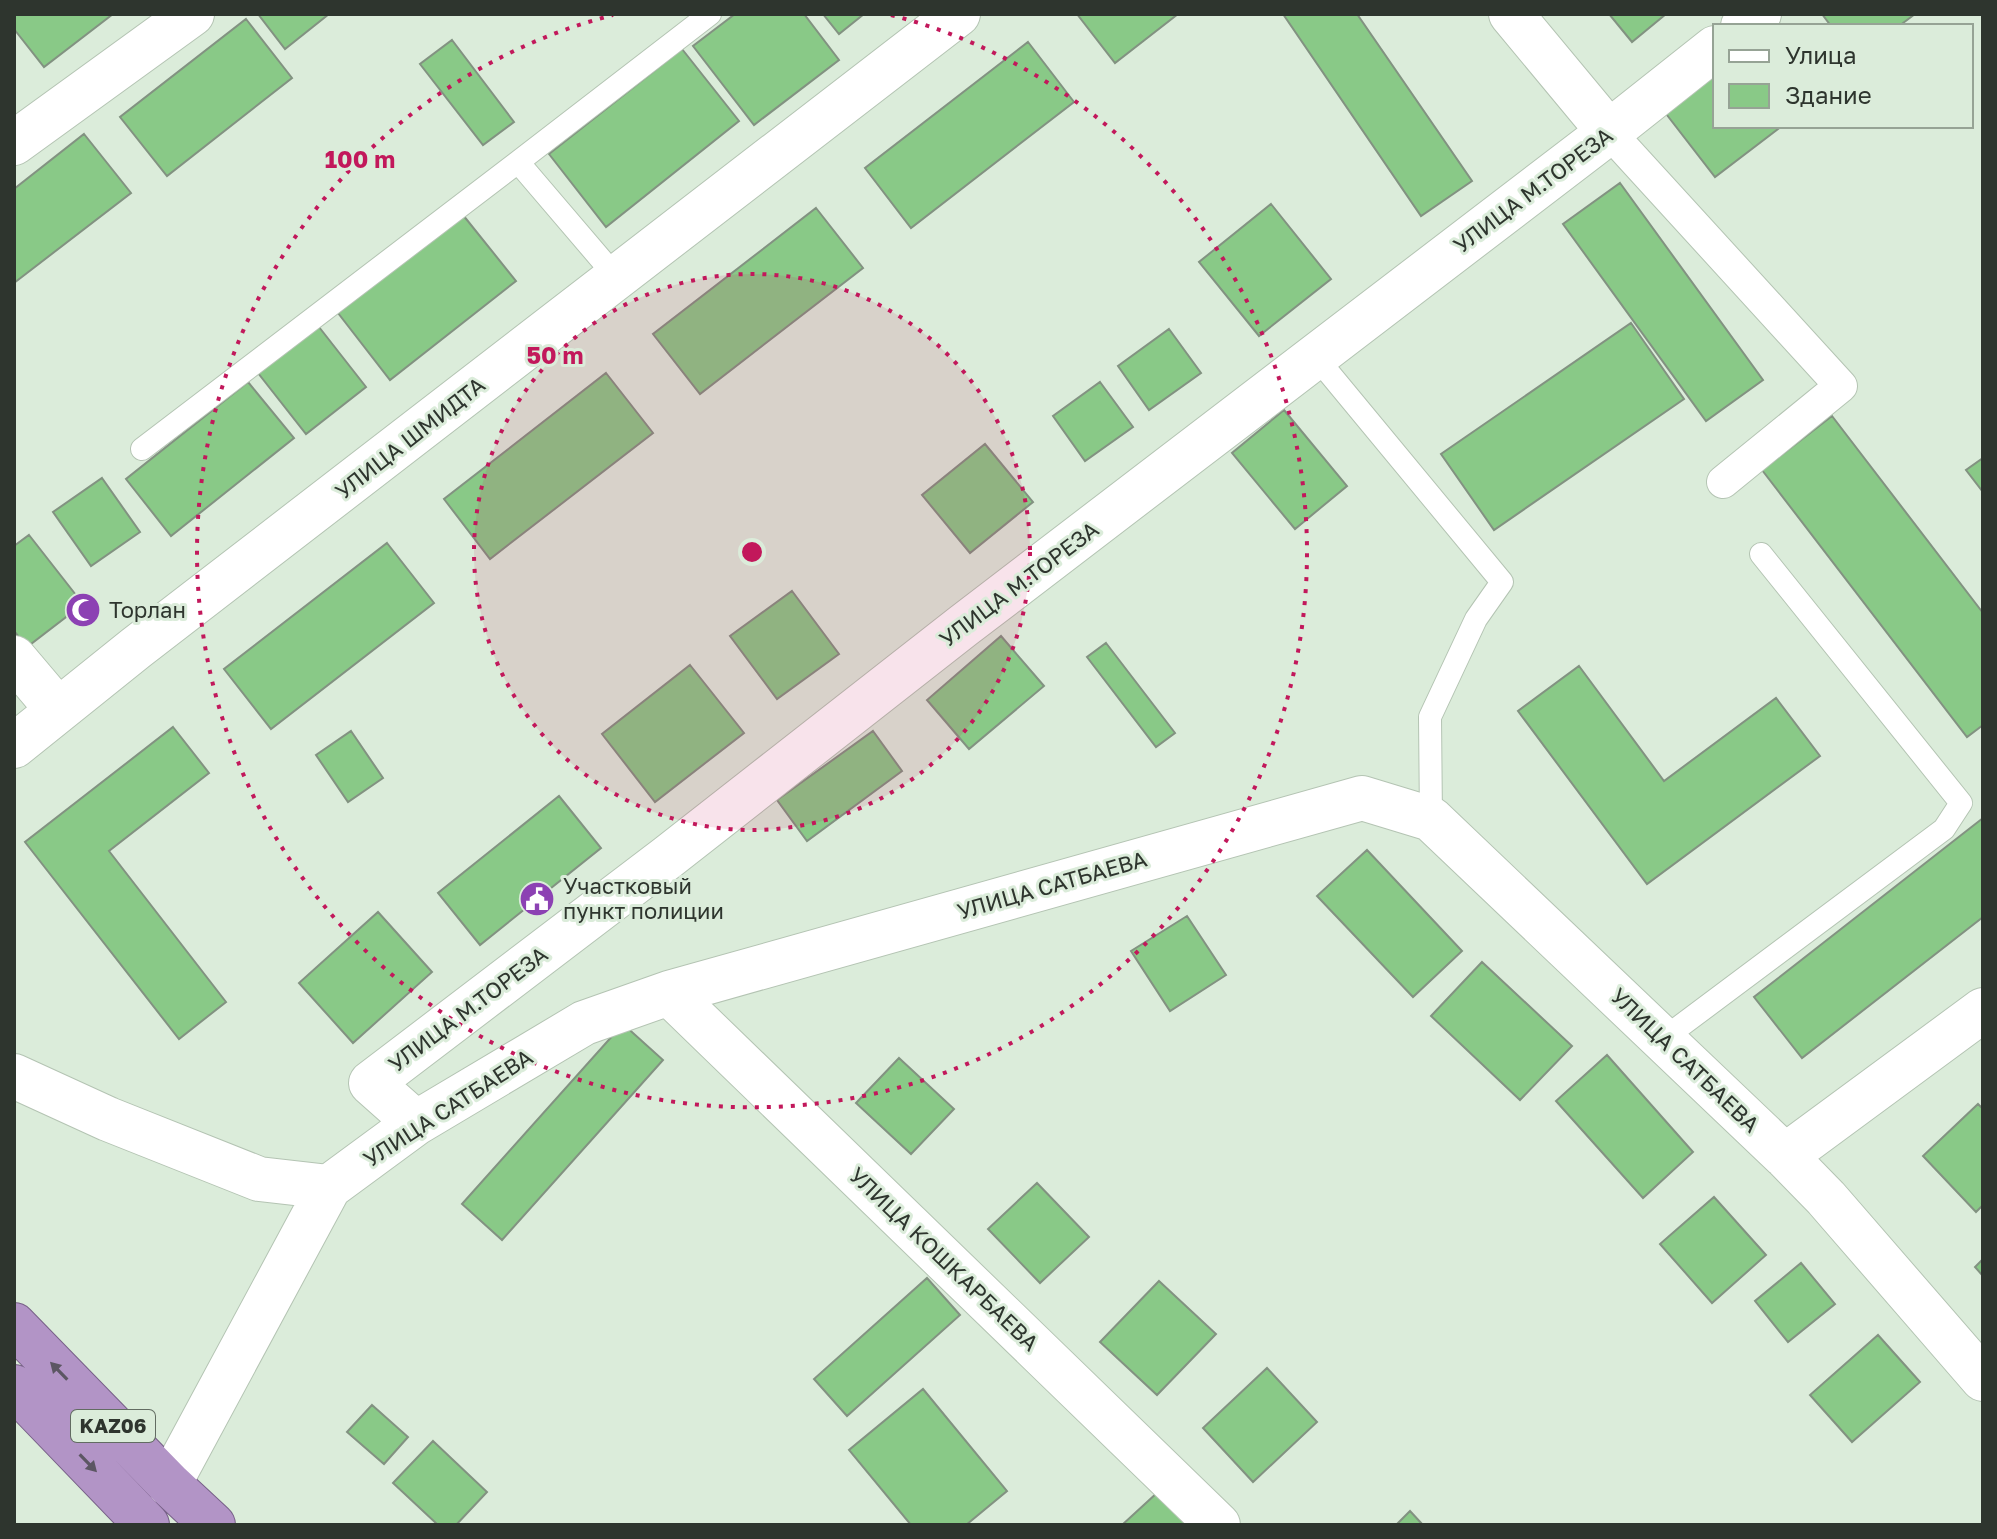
<svg xmlns="http://www.w3.org/2000/svg" width="1997" height="1539" font-family="'Golos Text',sans-serif">
	<style>
		.building { fill: #89c987; stroke: #829281; stroke-width: 2 }
		.lines { fill: none; stroke-linecap: round; stroke-linejoin: round }
		.service-casing { stroke: #b4c4b3; stroke-width: 24 }
		.pedestrian-casing { stroke: #b4c4b3; stroke-width: 34 }
		.minor-casing { stroke: #b4c4b3; stroke-width: 46 }
		.trunk-casing { stroke: #776187; stroke-width: 46 }
		.service { stroke: #fff; stroke-width: 22 }
		.pedestrian { stroke: #fff; stroke-width: 32 }
		.minor { stroke: #fff; stroke-width: 44 }
		.trunk { stroke: #b294c6; stroke-width: 44 }
		.oneway { fill: #5c5663 }
		.ring { fill: none; stroke: #c2185b; stroke-width: 4; stroke-dasharray: 4 8 }
		.labels { text-anchor: middle; stroke-width: 6; stroke-linejoin: round; paint-order: stroke }
		.shield { fill: #dbecda; stroke: #626c62; stroke-width: 2 }
		.shield-label { font-size: 20px; font-weight: bold; fill: #2e352e }
		.street-label { font-size: 22px; fill: #2e352e; stroke: #dbecda }
		.poi-label { font-size: 22px; fill: #2e352e; stroke: #dbecda; text-anchor: start }
		.centre { fill: #c2185b; stroke: #dbecda; stroke-width: 4 }
		.ring-label { font-size: 24px; text-anchor: middle; font-weight: bold; fill: #c2185b; stroke: #dbecda; stroke-width: 6; stroke-linejoin: round; paint-order: stroke }
	</style>
	<rect width="100%" height="100%" fill="#dbecda"/>
	<path class="building" d="M14,14h99l-69,53 -30,-38z
		M258,14h71l-44,35z
		M735,14h69l35,46 -85,65 -61,-79z
		M823,14h41l-25,20z
		M1077,14h101l-63,49z
		M1283,14h74l115,167 -51,35z
		M1609,14h57l-34,28z
		M1822,14h93l-16,12h-68z
		M246,19l46,59 -125,98 -47,-59z
		M452,40l62,82 -31,23 -63,-81z
		M1028,42l46,60 -163,126 -46,-60z
		M682,49l57,72 -133,106 -57,-73z
		M1715,64v62h67l-67,51 -55,-71z
		M84,134l47,59 -117,90v-94z
		M1620,183l143,197 -57,41 -143,-197z
		M1271,204l60,75 -72,57 -60,-74z
		M816,208l47,60 -163,126 -47,-60z
		M463,215l53,66 -126,99 -52,-67z
		M1631,323l53,76 -190,131 -53,-76z
		M319,327l47,60 -60,47 -48,-61z
		M1169,329l32,44 -52,37 -31,-44z
		M606,373l47,60 -163,126 -46,-60z
		M248,382l46,56 -123,98 -45,-57z
		M1100,382l33,45 -48,34 -32,-45z
		M1284,410l63,76 -52,43 -63,-76z
		M1832,416l151,197v112l-16,12 -205,-267z
		M985,444l48,58 -63,51 -48,-58z
		M1983,458v34l-17,-22z
		M102,478l38,54 -49,34 -38,-54z
		M29,535l54,69 -56,43 -13,-16v-85z
		M387,543l47,60 -163,126 -47,-60z
		M792,591l47,63 -62,45 -47,-63z
		M1001,636l43,50 -75,63 -42,-49z
		M1106,643l69,90 -19,14 -69,-90z
		M690,665l54,68 -89,69 -53,-68z
		M1579,666l85,115 112,-83 44,58 -173,128 -129,-173z
		M173,727l36,46 -100,78 117,151 -47,37 -154,-197z
		M351,731l32,47 -35,24 -32,-47z
		M873,731l29,40 -95,70 -30,-41z
		M559,796l42,52 -121,97 -42,-52z
		M1983,818v99l-181,141 -48,-61z
		M1367,850l95,101 -49,46 -96,-101z
		M378,912l54,60 -79,71 -54,-60z
		M1187,916l39,59 -56,36 -39,-60z
		M1482,962l90,84 -52,54 -89,-84z
		M623,1024l40,36 -161,180 -40,-36z
		M1607,1055l86,97 -50,46 -87,-97z
		M899,1058l55,51 -43,45 -55,-51z
		M1978,1104l5,5v96l-7,7 -53,-56z
		M1037,1183l52,54 -49,46 -52,-54z
		M1714,1197l52,58 -54,48 -52,-59z
		M1983,1259v17l-8,-9z
		M1801,1263l34,41 -47,38 -33,-41z
		M927,1278l33,37 -113,101 -33,-37z
		M1159,1281l57,53 -59,61 -57,-53z
		M1878,1335l42,47 -68,60 -42,-47z
		M1267,1368l50,54 -64,60 -50,-54z
		M923,1389l84,102 -41,34h-55l-62,-75z
		M372,1405l36,32 -24,27 -37,-32z
		M433,1441l54,51 -31,33h-18l-45,-42z
		M1158,1492l30,33h-66z
		M1410,1511l13,14h-27z"/>
	<g class="lines">
		<defs>
			<path id="service" d="M617,278l-99,-116 192,-148
				M1315,356l187,226 -26,37 -46,98 1,102
				M142,449l376,-287
				M1663,1039l281,-210 17,-26 -200,-249"/>
			<path id="pedestrian" d="M1609,132l232,254 -118,96"/>
			<path id="minor" d="M1511,14l98,118
				M1743,26l16,-12
				M14,143l178,-129
				M14,658l44,52
				M14,746l122,-98 822,-634
				M669,993l549,532
				M14,1076l94,43 151,60 70,8
				M416,1123l-45,-40 297,-226 295,-231 646,-494 106,-84
				M1785,1156l198,-146
				M169,1484l160,-297 87,-64 168,-100 85,-30 693,-195 69,21 354,337 41,42 157,181"/>
			<path id="trunk" d="M14,1325l155,159 44,41
				M14,1387l133,138"/>
		</defs>
		<use href="#service" class="service-casing"/>
		<use href="#pedestrian" class="pedestrian-casing"/>
		<use href="#minor" class="minor-casing"/>
		<use href="#trunk" class="trunk-casing"/>
		<use href="#service" class="service"/>
		<use href="#pedestrian" class="pedestrian"/>
		<use href="#minor" class="minor"/>
		<use href="#trunk" class="trunk"/>
	</g>
	<defs><path id="oneway-solid" d="M-6-.8H1V-3.2L6.5 0L1 3.2V.8H-6Z" transform="scale(2)"/></defs>
	<g class="oneway">
		<use href="#oneway-solid" transform="translate(59 1371) rotate(-134)"/>
		<use href="#oneway-solid" transform="translate(88 1463) rotate(46)"/>
	</g>
	<circle cx="752" cy="552" r="278" fill="#c2185b" fill-opacity=".12"/>
	<g class="ring">
		<circle cx="752" cy="552" r="278"/>
		<path d="M891 15A555 555 0 1 1 613 15"/>
	</g>
	<defs>
		<symbol id="mosque-disc" viewBox="-11 -11 22 22"><circle r="9.5" fill="#8c41b3" stroke="#dbecda"/><path d="M3.5-4.9A6 6 0 1 0 3.5 4.9A5 5 0 1 1 3.5-4.9Z" fill="#fff"/></symbol>
		<symbol id="civic-disc" viewBox="-11 -11 22 22"><circle r="9.5" fill="#8c41b3" stroke="#dbecda"/><path d="M-.6-6.5H3V-4.5H.6V-3L4-1V1h2V6H-6V1h2V-1L-.6-3ZM-1.2 2.5V6h2.4V2.5Z" fill="#fff"/></symbol>
	</defs>
	<g fill-rule="evenodd">
		<use href="#mosque-disc" x="63" y="590" width="40" height="40"/>
		<use href="#civic-disc" x="517" y="879" width="40" height="40"/>
	</g>
	<g class="labels">
		<rect class="shield" x="71" y="1410" width="84" height="32" rx="6"/>
		<g class="shield-label">
			<text x="113" y="1433">KАZ06</text>
		</g>
		<g class="street-label">
			<text transform="translate(1533 190) rotate(-37)" y="8">УЛИЦА М.ТОРЕЗА</text>
			<text transform="translate(410 438) rotate(-38)" y="8">УЛИЦА ШМИДТА</text>
			<text transform="translate(1019 584) rotate(-37)" y="8">УЛИЦА М.ТОРЕЗА</text>
			<text transform="translate(1052 885) rotate(-16)" y="8">УЛИЦА САТБАЕВА</text>
			<text transform="translate(468 1009) rotate(-37)" y="8">УЛИЦА М.ТОРЕЗА</text>
			<text transform="translate(1685 1060) rotate(44)" y="8">УЛИЦА САТБАЕВА</text>
			<text transform="translate(448 1108) rotate(-33)" y="8">УЛИЦА САТБАЕВА</text>
			<text transform="translate(944 1259) rotate(44)" y="8">УЛИЦА КОШКАРБАЕВА</text>
		</g>
		<g class="poi-label">
			<text x="109" y="618">Торлан</text>
			<text x="563" y="894">Участковый<tspan x="563" dy="25">пункт полиции</tspan></text>
		</g>
	</g>
	<circle cx="752" cy="552" r="12" class="centre"/>
	<g class="ring-label">
		<text x="360" y="168">100 m</text>
		<text x="555" y="364">50 m</text>
	</g>
	<rect width="1997" height="1539" fill="none" stroke="#2e352e" stroke-width="32"/>
	<rect x="1713" y="24" width="260" height="104" fill="#dbecda" stroke="#96a395" stroke-width="2"/>
	<rect x="1729" y="50" width="40" height="12" fill="#ffffff" stroke="#96a395" stroke-width="2"/>
	<text x="1785" y="64" font-size="24" fill="#2e352e">Улица</text>
	<rect x="1729" y="84" width="40" height="24" fill="#89c987" stroke="#96a395" stroke-width="2"/>
	<text x="1785" y="104" font-size="24" fill="#2e352e">Здание</text>
</svg>
